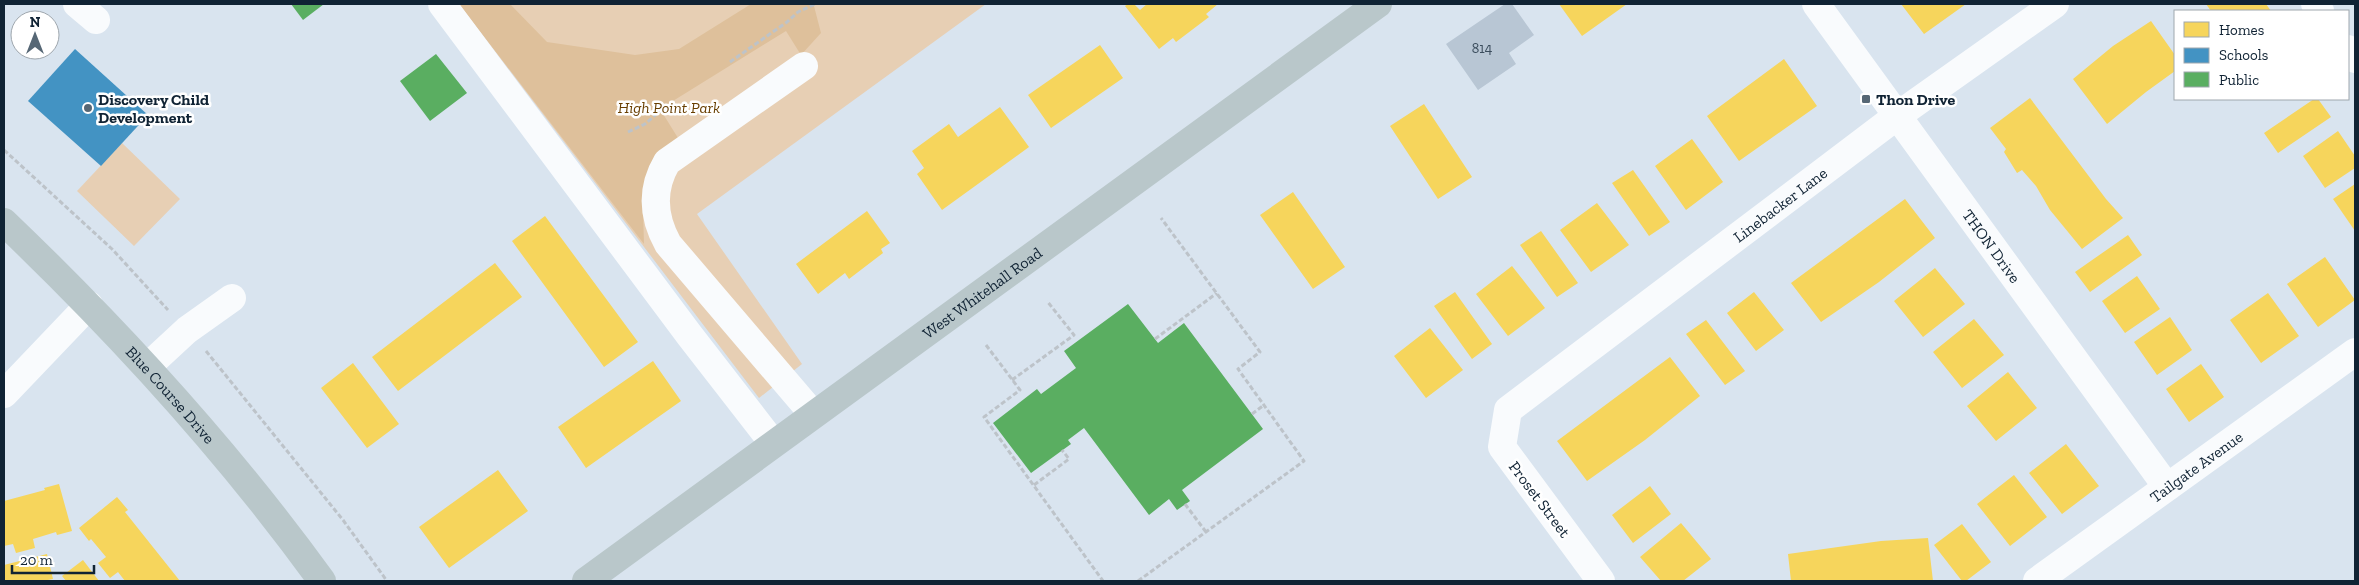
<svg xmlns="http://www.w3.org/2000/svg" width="2359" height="585" font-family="'Zilla Slab',serif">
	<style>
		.green { fill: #e7cfb4 }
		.forest { fill: #dec09b }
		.homes { fill: #f6d55c }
		.schools { fill: #4393c3 }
		.public { fill: #5aae61 }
		.building { fill: #b8c6d4 }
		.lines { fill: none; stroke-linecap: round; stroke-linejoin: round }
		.path { stroke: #bdc3c9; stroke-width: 3; stroke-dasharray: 5 2.5; stroke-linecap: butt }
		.minor { stroke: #f9fbfd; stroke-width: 28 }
		.major { stroke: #b9c7ca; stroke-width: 28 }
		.poi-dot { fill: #566775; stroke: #fff; stroke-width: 2 }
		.labels { text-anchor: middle; stroke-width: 5; stroke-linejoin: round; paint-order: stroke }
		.number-label { font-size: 14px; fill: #3a4c5c }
		.poi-label { font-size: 16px; font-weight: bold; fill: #102334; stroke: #fff; text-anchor: start }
		.park-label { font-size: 16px; font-style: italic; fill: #683e00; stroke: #fff }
		.street-label { font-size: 16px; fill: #102334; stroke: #fff }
	</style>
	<rect width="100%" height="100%" fill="#d9e4ef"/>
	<path class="green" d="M459,4h527l-289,210 105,150 -43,34z
		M122,143l58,56 -46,47 -57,-55z"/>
	<path class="forest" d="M459,4h51l37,38 88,13 44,-6 72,-45h54l9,2 7,27 -20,22 -15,-24 -126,78 18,29 -35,73 1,33z"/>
	<path class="homes" d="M1128,4h6l6,6 7,-6h71l-12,10 3,3 -33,25 -3,-4 -14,11 -34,-43z
		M1559,4h68l-45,32z
		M1901,4h65l-42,30z
		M2206,4h60l5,7h-60z
		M2151,21l24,34v16l-29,21 -39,32 -34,-45 40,-33z
		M1100,45l23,33 -72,50 -23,-33z
		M1784,59l33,47 -78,55 -32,-45z
		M2030,98l76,101 17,19 -41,31 -32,-39 -14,-24 -14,-16 -5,3 -13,-21 2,-3 -16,-21z
		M2314,99h4l13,18 -53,36 -14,-20z
		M1424,104l48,73 -34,22 -48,-73z
		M1000,107l29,40 -87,63 -25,-36 7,-6 -12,-17 37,-27 9,13z
		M2338,131l17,25v12l-30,20 -22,-32z
		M1692,139l31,43 -37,28 -31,-44z
		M1633,170l37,52 -21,14 -37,-53z
		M2355,184v47l-22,-32z
		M1293,192l52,75 -32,22 -53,-74z
		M1905,199l30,39 -56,44 -58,40 -30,-39z
		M1597,203l32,42 -38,27 -31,-42z
		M867,211l23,32 -9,6 2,4 -34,26 -4,-6 -27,21 -22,-30z
		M545,216l93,126 -34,25 -92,-126z
		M1541,231l37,52 -21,14 -37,-52z
		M2128,235l14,20 -52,37 -15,-20z
		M2325,257l30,43 -37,27 -31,-43z
		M495,263l27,34 -124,94 -26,-34z
		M1512,266l33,42 -37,28 -32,-42z
		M1935,268l30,36 -42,33 -29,-36z
		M2137,276l23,33 -35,24 -23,-32z
		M1455,292l37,52 -20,15 -38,-53z
		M1754,292l30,38 -28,21 -29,-38z
		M2268,293l31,43 -38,27 -31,-43z
		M2170,317l22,33 -35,25 -23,-33z
		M1974,319l30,36 -42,33 -29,-36z
		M1706,320l39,51 -20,14 -39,-51z
		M1430,328l33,42 -37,28 -32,-42z
		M1670,357l30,39 -55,44 -58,41 -30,-40z
		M653,361l28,40 -95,67 -28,-41z
		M353,363l46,61 -32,24 -46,-60z
		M2201,364l23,33 -35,25 -23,-33z
		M2008,372l29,36 -41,33 -29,-35z
		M2066,444l33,42 -37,28 -33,-41z
		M498,470l30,41 -79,57 -30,-41z
		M2014,475l33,42 -37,29 -33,-42z
		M59,484l13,47 -15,4 -1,-3 -23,7 2,9 -19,5 -3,-9 -9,2v-45l41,-11 -1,-2z
		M1650,486l21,28 -38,29 -21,-28z
		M117,497l11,13 -3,2 55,69h-55l-7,-9 -8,6 -12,-15 8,-6 -15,-18 -2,2 -10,-13z
		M1681,523l30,36 -28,22h-22l-21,-24z
		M1962,524l29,38 -25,19h-4l-28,-36z
		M1928,538l5,43h-142l-3,-27 93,-13z
		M47,554l6,25 -10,2h-39v-16z
		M83,560l16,21h-33l-4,-5z"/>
	<path class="schools" d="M75,49l73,66 -47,51 -73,-65z"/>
	<path class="public" d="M291,4h33l-21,16z
		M436,54l31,39 -37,28 -30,-40z
		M1128,304l30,39 26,-20 79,106 -81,61 8,11 -13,9 -8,-11 -20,16 -65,-87 -16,12 3,4 -40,29 -38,-50 44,-34 4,5 35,-26 -12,-17z"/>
	<path class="building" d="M1505,4h7l22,31 -25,18 7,11 -38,26 -32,-46z"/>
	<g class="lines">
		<path class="path" d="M730,62l57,-40 11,-10 17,-8
			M637,114l22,-3
			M628,132l17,-8 15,-13
			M4,150l108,99 56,61
			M1155,339l62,-46
			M986,345l34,45 -36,27 119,164
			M206,351l137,169 44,61
			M1012,380l62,-45 -27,-34
			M1252,414l12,-9
			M1034,485l35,-26 -7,-9
			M1185,504l21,28
			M1138,581l166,-120 -66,-92 22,-17 -99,-134"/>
		<g class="minor">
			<path d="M77,4l19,16"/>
			<path d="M442,4l248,332 83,107"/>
			<path id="s1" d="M1816,4l351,483"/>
			<path d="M2315,4l5,7"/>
			<path d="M2348,49l7,10"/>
			<path d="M804,66l-137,96c-16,27 -14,55 1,82l145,170"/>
			<path d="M147,367l40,-37 45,-32"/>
			<path d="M4,394l85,-89"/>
			<path id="s2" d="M1601,581l-99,-134 6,-37 389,-294 158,-112"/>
			<path id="s3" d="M2037,581l318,-229"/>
		</g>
		<g class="major">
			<path id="s4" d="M4,222c116,111 224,229 318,359"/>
			<path id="s5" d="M586,581l792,-577"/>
		</g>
	</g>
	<g class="poi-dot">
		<rect x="1861" y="94" width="10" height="10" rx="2.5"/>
		<circle cx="88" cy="108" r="5"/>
	</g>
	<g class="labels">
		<g class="number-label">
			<text x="1482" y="53">814</text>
		</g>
		<g class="poi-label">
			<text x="98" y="105">Discovery Child<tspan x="98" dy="18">Development</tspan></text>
			<text x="1876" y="105">Thon Drive</text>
		</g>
		<g class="park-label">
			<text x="669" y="113">High Point Park</text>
		</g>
		<g class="street-label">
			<text dy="6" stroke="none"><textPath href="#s2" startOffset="545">Linebacker Lane</textPath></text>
			<text dy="6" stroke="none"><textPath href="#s1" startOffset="299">THON Drive</textPath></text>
			<text dy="6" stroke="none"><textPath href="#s5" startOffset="490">West Whitehall Road</textPath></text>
			<text dy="6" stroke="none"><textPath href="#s4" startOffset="240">Blue Course Drive</textPath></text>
			<text dy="6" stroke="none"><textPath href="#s3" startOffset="196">Tailgate Avenue</textPath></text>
			<text transform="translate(1540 499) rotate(53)" y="6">Proset Street</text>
		</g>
	</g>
	<rect width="2359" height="585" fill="none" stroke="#102334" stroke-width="10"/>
	<rect x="2174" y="10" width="175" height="90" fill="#ffffff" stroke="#9fa7ae"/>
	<rect x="2184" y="22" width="25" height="15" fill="#f6d55c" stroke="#9fa7ae"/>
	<text x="2219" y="35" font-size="15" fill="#102334">Homes</text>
	<rect x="2184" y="48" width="25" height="15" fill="#4393c3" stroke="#9fa7ae"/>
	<text x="2219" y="60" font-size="15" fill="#102334">Schools</text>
	<rect x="2184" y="72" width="25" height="15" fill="#5aae61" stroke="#9fa7ae"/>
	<text x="2219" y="85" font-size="15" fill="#102334">Public</text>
	<g transform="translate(35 35)"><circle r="24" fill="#ffffff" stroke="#9fa7ae"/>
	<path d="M0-4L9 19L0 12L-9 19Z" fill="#566775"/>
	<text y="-8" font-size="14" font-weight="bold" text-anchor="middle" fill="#102334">N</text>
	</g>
	<path d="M12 565v8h82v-8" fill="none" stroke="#102334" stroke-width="2.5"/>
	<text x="20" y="565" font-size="15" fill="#102334" stroke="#ffffff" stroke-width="4" paint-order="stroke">20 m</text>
</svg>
